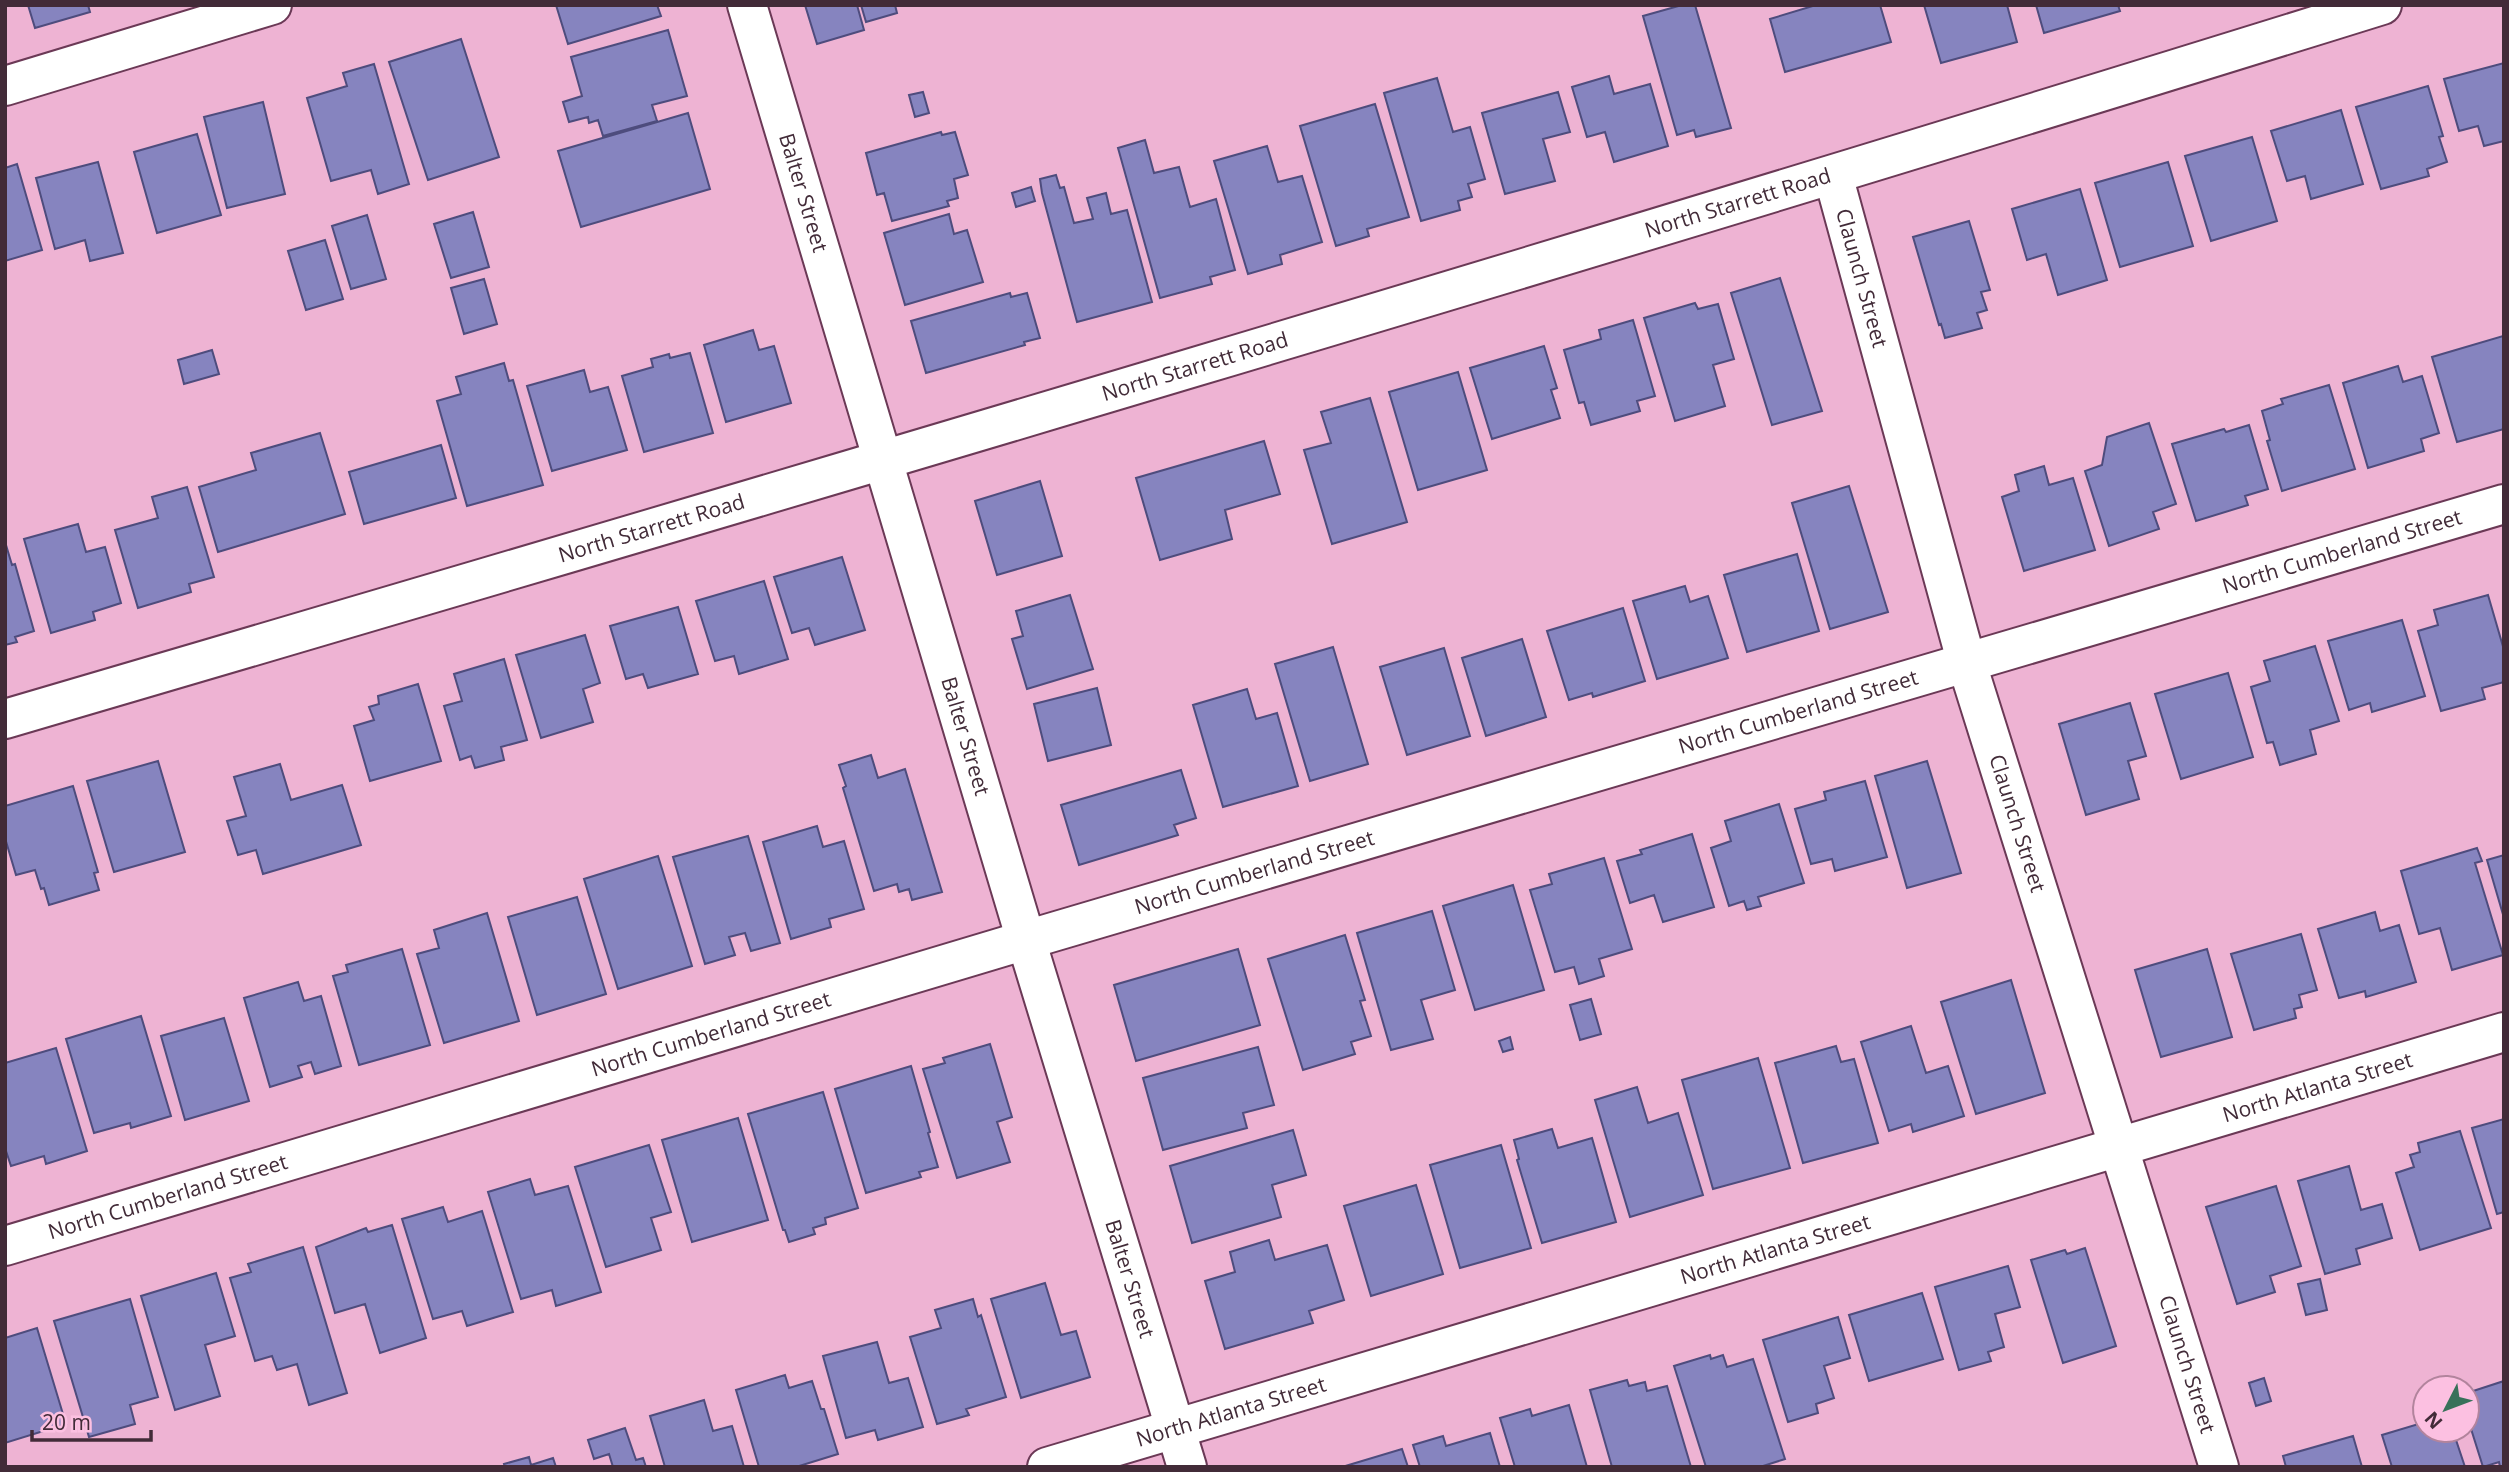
<svg xmlns="http://www.w3.org/2000/svg" width="2509" height="1472" font-family="'Open Sans',sans-serif">
	<style>
		.building { fill: #8684bf; stroke: #4e4c7d; stroke-width: 2 }
		.lines { fill: none; stroke-linecap: round; stroke-linejoin: round }
		.minor-casing { stroke: #6b3956; stroke-width: 42 }
		.minor { stroke: #fff; stroke-width: 38 }
		.labels { text-anchor: middle; stroke-width: 5; stroke-linejoin: round; paint-order: stroke }
		.street-label { font-size: 21px; fill: #422b38; stroke: #fcc0e1 }
	</style>
	<rect width="100%" height="100%" fill="#eeb3d3"/>
	<path class="building" d="M28,5h60l2,7 -55,16z
		M556,5h101l4,11 -93,28z
		M805,5h52l7,25 -47,14z
		M861,5h34l2,8 -31,9z
		M1682,5h13l36,123 -35,9 -2,-7 -17,5 -34,-119z
		M1816,5h64l11,37 -106,30 -15,-53z
		M1924,5h83l10,37 -76,21z
		M2036,5h82l2,6 -76,22z
		M668,30l19,66 -35,9 5,16 -54,15 -5,-16 -9,3 -1,-6 -19,5 -6,-20 19,-6 -11,-39z
		M461,39l38,118 -71,23 -39,-118z
		M2504,63v78l-20,5 -6,-20 -19,5 -15,-52z
		M374,64l35,120 -31,10 -7,-24 -40,11 -24,-83 40,-12 -4,-13z
		M1609,76l5,18 36,-10 18,62 -54,16 -9,-30 -18,5 -15,-50z
		M1437,78l16,54 17,-5 15,52 -17,5 4,13 -14,4 2,9 -39,11 -37,-128z
		M2428,86l15,50 -4,1 8,25 -20,7 2,7 -48,13 -25,-82z
		M923,92l6,21 -14,4 -6,-22z
		M1558,92l12,40 -27,7 12,42 -50,13 -23,-81z
		M263,102l22,92 -58,14 -23,-91z
		M1375,104l34,113 -42,12 2,7 -33,10 -36,-120z
		M2341,110l22,74 -52,15 -6,-23 -18,5 -16,-50z
		M688,113l22,76 -129,38 -23,-76z
		M941,132l1,3 13,-3 13,43 -14,4 4,19 -11,3 2,5 -57,15 -8,-28 -7,2 -11,-42z
		M197,134l24,81 -64,18 -23,-81z
		M2252,137l25,84 -66,20 -26,-85z
		M1145,140l9,33 25,-6 11,40 26,-8 19,71 -25,7 2,7 -52,14 -42,-150z
		M1267,146l11,36 24,-6 20,66 -42,13 2,9 -34,10 -34,-113z
		M98,162l25,91 -33,8 -5,-21 -30,9 -19,-71z
		M2168,162l25,84 -73,21 -25,-84z
		M17,164l25,86 -37,11v-93z
		M1056,175l4,13 4,-1 10,36 19,-4 -6,-21 19,-5 5,21 16,-4 25,92 -75,20 -35,-129 -2,-14z
		M1031,187l4,14 -19,6 -4,-14z
		M2080,189l27,91 -49,15 -12,-41 -19,6 -15,-51z
		M473,212l16,55 -38,11 -17,-54z
		M949,214l5,20 13,-4 16,52 -78,23 -21,-72z
		M367,215l19,64 -35,10 -19,-63z
		M1969,221l21,69 -9,2 6,18 -10,3 5,15 -37,10 -4,-14 -2,1 -26,-88z
		M325,240l18,59 -37,11 -18,-59z
		M1780,278l42,133 -50,14 -41,-132z
		M484,279l13,45 -33,10 -13,-46z
		M1010,293l1,4 16,-4 13,45 -16,4 1,3 -99,28 -15,-52z
		M1695,303l3,6 20,-5 16,55 -21,6 12,41 -50,15 -31,-103z
		M1633,320l22,76 -18,5 3,10 -49,14 -7,-23 -5,1 -15,-53 37,-11 -2,-9z
		M753,330l6,20 15,-4 17,57 -65,19 -22,-77z
		M2503,336l1,93 -47,13 -25,-85z
		M1544,346l13,42 -6,2 9,28 -68,21 -22,-71z
		M212,350l7,24 -35,10 -6,-24z
		M690,353l23,80 -69,19 -22,-76 31,-9 -2,-8 18,-5 1,4z
		M504,363l5,18 4,-1 30,105 -76,21 -30,-105 24,-7 -5,-17z
		M2398,366l5,16 19,-6 17,57 -18,6 3,12 -56,17 -25,-85z
		M584,370l6,22 18,-5 19,63 -75,21 -25,-85z
		M1458,372l29,98 -69,20 -29,-98z
		M2329,385l26,84 -73,22 -15,-50 3,-1 -8,-29 21,-7 -2,-5z
		M1370,398l37,124 -75,22 -28,-94 27,-7 -10,-31z
		M2149,423l27,81 -23,8 6,17 -50,17 -24,-75 17,-6 5,-28z
		M2249,425l19,64 -23,7 3,9 -52,16 -24,-77 52,-15 2,3z
		M320,433l25,81 -127,38 -19,-65 57,-17 -5,-17z
		M1264,441l16,53 -55,16 7,29 -72,21 -24,-82z
		M441,445l15,53 -92,26 -15,-52z
		M2044,466l5,19 24,-7 22,72 -71,21 -22,-74 17,-6 -4,-16z
		M1040,481l22,75 -65,19 -22,-74z
		M1849,486l39,126 -58,17 -38,-126z
		M187,487l27,90 -25,7 2,8 -53,16 -23,-78 43,-12 -6,-21z
		M78,524l8,28 19,-5 16,56 -28,9 2,8 -44,13 -27,-94z
		M6,545l6,20 3,-1 19,67 -19,6 2,5 -12,3z
		M1797,554l22,77 -72,21 -23,-77z
		M842,557l23,73 -50,15 -6,-17 -17,5 -18,-56z
		M764,581l24,78 -49,15 -5,-18 -19,5 -19,-60z
		M1685,586l5,16 18,-6 20,62 -71,21 -24,-78z
		M1070,595l23,74 -66,20 -15,-50 11,-3 -7,-25z
		M2488,595l16,55v32l-22,6 3,11 -44,12 -23,-80 20,-6 -4,-15z
		M678,607l20,67 -50,14 -5,-14 -17,5 -16,-53z
		M1623,608l22,73 -52,16 -1,-4 -23,7 -22,-69z
		M2402,620l23,76 -53,16 -2,-9 -21,7 -21,-69z
		M585,635l15,48 -17,6 10,33 -52,16 -25,-83z
		M1522,639l24,78 -60,19 -24,-78z
		M2315,646l24,75 -29,9 6,24 -36,11 -7,-23 -6,1 -16,-56 19,-6 -6,-20z
		M1333,647l35,117 -58,17 -35,-117z
		M1444,648l26,88 -63,19 -27,-88z
		M504,659l23,81 -26,7 3,13 -29,8 -4,-12 -11,4 -16,-54 18,-5 -8,-27z
		M2228,673l25,84 -72,22 -26,-85z
		M418,684l23,77 -71,20 -16,-55 20,-6 -5,-13 10,-3 -1,-8z
		M1097,688l14,57 -63,16 -14,-57z
		M1247,689l9,30 21,-6 21,73 -75,21 -30,-102z
		M2130,703l16,53 -18,5 11,38 -53,16 -27,-91z
		M871,755l7,23 27,-9 37,123 -30,8 -3,-11 -10,3 -2,-8 -23,7 -31,-103 3,-2 -7,-21z
		M158,761l27,91 -71,20 -27,-91z
		M1927,761l34,112 -54,15 -32,-112z
		M280,764l11,36 51,-15 19,60 -98,29 -7,-24 -18,5 -11,-34 19,-5 -12,-39z
		M1181,770l15,48 -22,7 4,10 -99,30 -18,-60z
		M1865,781l22,76 -52,14 -3,-12 -21,5 -16,-55 31,-9 -2,-8z
		M73,786l25,86 -4,1 5,17 -50,15 -5,-17 -3,1 -6,-19 -19,5 -11,-37v-32z
		M1779,804l25,79 -46,14 3,9 -14,4 -3,-9 -15,5 -18,-58 20,-7 -6,-20z
		M817,826l6,21 21,-6 20,68 -35,10 2,8 -40,12 -28,-97z
		M1692,834l22,73 -51,15 -9,-27 -24,8 -13,-42 25,-7 -2,-4z
		M748,836l32,107 -29,8 -6,-18 -16,4 6,18 -30,9 -32,-107z
		M2477,848l5,13 -7,2 28,92 -51,15 -12,-42 -21,6 -18,-63z
		M2504,855v63l-17,-58z
		M658,856l34,110 -74,23 -34,-110z
		M1604,858l28,91 -33,10 5,17 -25,8 -5,-17 -19,5 -25,-82 22,-6 -3,-10z
		M1513,885l31,105 -69,20 -32,-104z
		M577,897l29,97 -69,21 -29,-98z
		M1432,911l23,79 -34,10 12,39 -42,11 -34,-117z
		M2375,912l5,19 19,-6 17,57 -50,15 -1,-6 -26,7 -21,-69z
		M487,913l32,108 -75,22 -27,-89 22,-6 -5,-18z
		M2301,934l16,56 -18,5 3,12 -8,2 2,9 -42,12 -23,-76z
		M1345,935l20,65 -5,1 11,35 -20,6 4,12 -52,16 -35,-111z
		M402,949l28,96 -71,20 -26,-89 15,-4 -2,-7z
		M1238,949l22,76 -124,36 -22,-76z
		M2207,949l25,88 -71,20 -26,-87z
		M2011,980l34,113 -69,21 -35,-112z
		M298,982l6,19 17,-5 20,70 -26,8 -4,-12 -13,4 4,11 -32,10 -26,-89z
		M1591,999l10,35 -21,6 -10,-35z
		M141,1016l30,100 -40,12 -1,-5 -36,10 -28,-94z
		M224,1018l25,83 -64,19 -24,-84z
		M1911,1026l15,47 22,-7 16,50 -51,16 -2,-8 -22,7 -28,-89z
		M1510,1037l3,12 -10,3 -4,-11z
		M990,1044l22,73 -15,5 13,40 -53,16 -34,-109 22,-6 -2,-5z
		M1836,1046l5,16 13,-3 24,84 -75,20 -28,-100z
		M1258,1047l16,58 -31,8 4,15 -84,22 -20,-72z
		M56,1048l31,103 -41,13 -2,-8 -33,10 -6,-18v-85z
		M1758,1058l32,110 -77,21 -31,-109z
		M911,1066l19,66 -2,1 10,34 -19,5 2,5 -55,16 -31,-104z
		M1637,1087l11,36 30,-10 25,82 -73,22 -35,-117z
		M823,1092l35,116 -33,10 1,6 -13,4 2,6 -26,8 -4,-12h-2l-35,-116z
		M738,1118l30,102 -76,22 -30,-102z
		M2504,1119v93l-7,2 -25,-86z
		M1552,1129l6,19 34,-10 24,84 -74,21 -25,-83 2,-1 -5,-19z
		M1293,1130l13,45 -34,10 9,32 -89,26 -22,-77z
		M2460,1131l31,97 -71,22 -24,-77 18,-6 -4,-12 10,-3 -2,-9z
		M649,1145l22,67 -20,6 10,32 -55,17 -31,-100z
		M1501,1145l30,103 -71,20 -30,-103z
		M2349,1166l12,44 21,-6 10,34 -36,11 4,15 -35,10 -27,-93z
		M530,1179l5,16 33,-9 33,106 -45,14 -4,-16 -31,9 -33,-107z
		M1416,1185l27,89 -72,22 -27,-90z
		M2276,1186l25,80 -31,10 5,16 -38,12 -31,-97z
		M443,1207l5,15 34,-11 31,101 -46,14 -5,-15 -29,8 -31,-100z
		M392,1225l34,113 -46,15 -15,-49 -30,9 -19,-66 50,-19 2,4z
		M1269,1240l6,20 52,-15 17,55 -35,11 4,12 -88,26 -20,-68 30,-9 -5,-20z
		M303,1247l44,146 -38,12 -12,-41 -20,6 -5,-14 -17,5 -25,-83 21,-6 -3,-8z
		M2085,1248l31,98 -53,17 -32,-103 34,-10 2,4z
		M2008,1266l12,41 -25,7 9,33 -16,5 3,9 -32,9 -24,-83z
		M216,1273l19,63 -30,9 15,51 -45,14 -34,-114z
		M2320,1279l7,31 -21,5 -8,-31z
		M1045,1283l16,52 15,-4 14,46 -69,21 -30,-99z
		M1922,1293l21,66 -74,22 -20,-66z
		M130,1299l28,98 -28,8 5,19 -46,13 -35,-116z
		M973,1299l5,18 3,-2 25,82 -40,12 3,6 -32,9 -27,-87 31,-9 -6,-18z
		M1838,1317l12,41 -26,8 10,32 -18,6 2,9 -30,9 -25,-82z
		M37,1328l29,96 -61,19v-105z
		M877,1342l12,41 19,-5 15,49 -45,13 -3,-10 -29,8 -23,-82z
		M1710,1355l1,4 12,-4 4,12 26,-8 32,100 -25,8h-54l-32,-101z
		M785,1375l4,13 23,-7 9,28h3l14,45 -42,13h-37l-23,-77z
		M2264,1378l7,23 -15,5 -7,-23z
		M1627,1380l2,6 16,-4 2,9 20,-5 24,81h-79l-22,-77z
		M2504,1381v86h-4l-1,-5 -16,5 -16,-51v-23z
		M704,1400l9,31 19,-5 12,41h-79l-15,-51z
		M1569,1405l18,62h-72l-15,-49 30,-9 2,7z
		M2425,1422v8h11l3,8 15,-4 11,33h-73l-10,-32z
		M625,1428l11,32 7,-2 3,9h-33l-4,-13 -15,5 -6,-19z
		M1490,1433l10,34h-80l-7,-22 30,-9 3,10z
		M2353,1436l9,31h-76l-3,-11z
		M1402,1449l6,18h-66z
		M529,1457l2,8 22,-7 3,9h-51l-1,-3z"/>
	<g class="lines">
		<defs>
			<g id="minor">
				<path id="s1" d="M747,5l279,935 161,527"/>
				<path d="M5,86l267,-81"/>
				<path id="s2" d="M1833,175l134,489 252,803"/>
				<path id="s3" d="M5,719c794,-233 1587,-468 2377,-714"/>
				<path id="s4" d="M5,1246l1021,-306 1478,-436"/>
				<path id="s5" d="M1047,1467l1457,-435"/>
			</g>
		</defs>
		<use href="#minor" class="minor-casing"/>
		<use href="#minor" class="minor"/>
	</g>
	<g class="labels">
		<g class="street-label">
			<text dy="7" stroke="none"><textPath href="#s1" startOffset="196">Balter Street</textPath></text>
			<text dy="7" stroke="none"><textPath href="#s3" startOffset="1808">North Starrett Road</textPath></text>
			<text dy="7" stroke="none"><textPath href="#s2" startOffset="107">Claunch Street</textPath></text>
			<text dy="7" stroke="none"><textPath href="#s3" startOffset="1241">North Starrett Road</textPath></text>
			<text dy="7" stroke="none"><textPath href="#s3" startOffset="674">North Starrett Road</textPath></text>
			<text dy="7" stroke="none"><textPath href="#s4" startOffset="2438">North Cumberland Street</textPath></text>
			<text dy="7" stroke="none"><textPath href="#s4" startOffset="1871">North Cumberland Street</textPath></text>
			<text dy="7" stroke="none"><textPath href="#s1" startOffset="763">Balter Street</textPath></text>
			<text dy="7" stroke="none"><textPath href="#s2" startOffset="674">Claunch Street</textPath></text>
			<text dy="7" stroke="none"><textPath href="#s4" startOffset="1304">North Cumberland Street</textPath></text>
			<text dy="7" stroke="none"><textPath href="#s4" startOffset="737">North Cumberland Street</textPath></text>
			<text dy="7" stroke="none"><textPath href="#s5" startOffset="1326">North Atlanta Street</textPath></text>
			<text dy="7" stroke="none"><textPath href="#s4" startOffset="170">North Cumberland Street</textPath></text>
			<text dy="7" stroke="none"><textPath href="#s5" startOffset="760">North Atlanta Street</textPath></text>
			<text dy="7" stroke="none"><textPath href="#s1" startOffset="1330">Balter Street</textPath></text>
			<text dy="7" stroke="none"><textPath href="#s2" startOffset="1241">Claunch Street</textPath></text>
			<text dy="7" stroke="none"><textPath href="#s5" startOffset="192">North Atlanta Street</textPath></text>
		</g>
	</g>
	<rect width="2509" height="1472" fill="none" stroke="#422b38" stroke-width="14"/>
	<g transform="translate(2446 1409) rotate(228)"><circle r="33" fill="#fcc0e1" stroke="#b2849d" stroke-width="2"/>
	<path d="M0-5L12 26L0 18L-12 26Z" fill="#38715a"/>
	<text y="-10" font-size="19" font-weight="bold" text-anchor="middle" fill="#422b38">N</text>
	</g>
	<path d="M32 1430v10h119v-10" fill="none" stroke="#422b38" stroke-width="3.5"/>
	<text x="42" y="1430" font-size="21" fill="#422b38" stroke="#fcc0e1" stroke-width="5" paint-order="stroke">20 m</text>
</svg>
